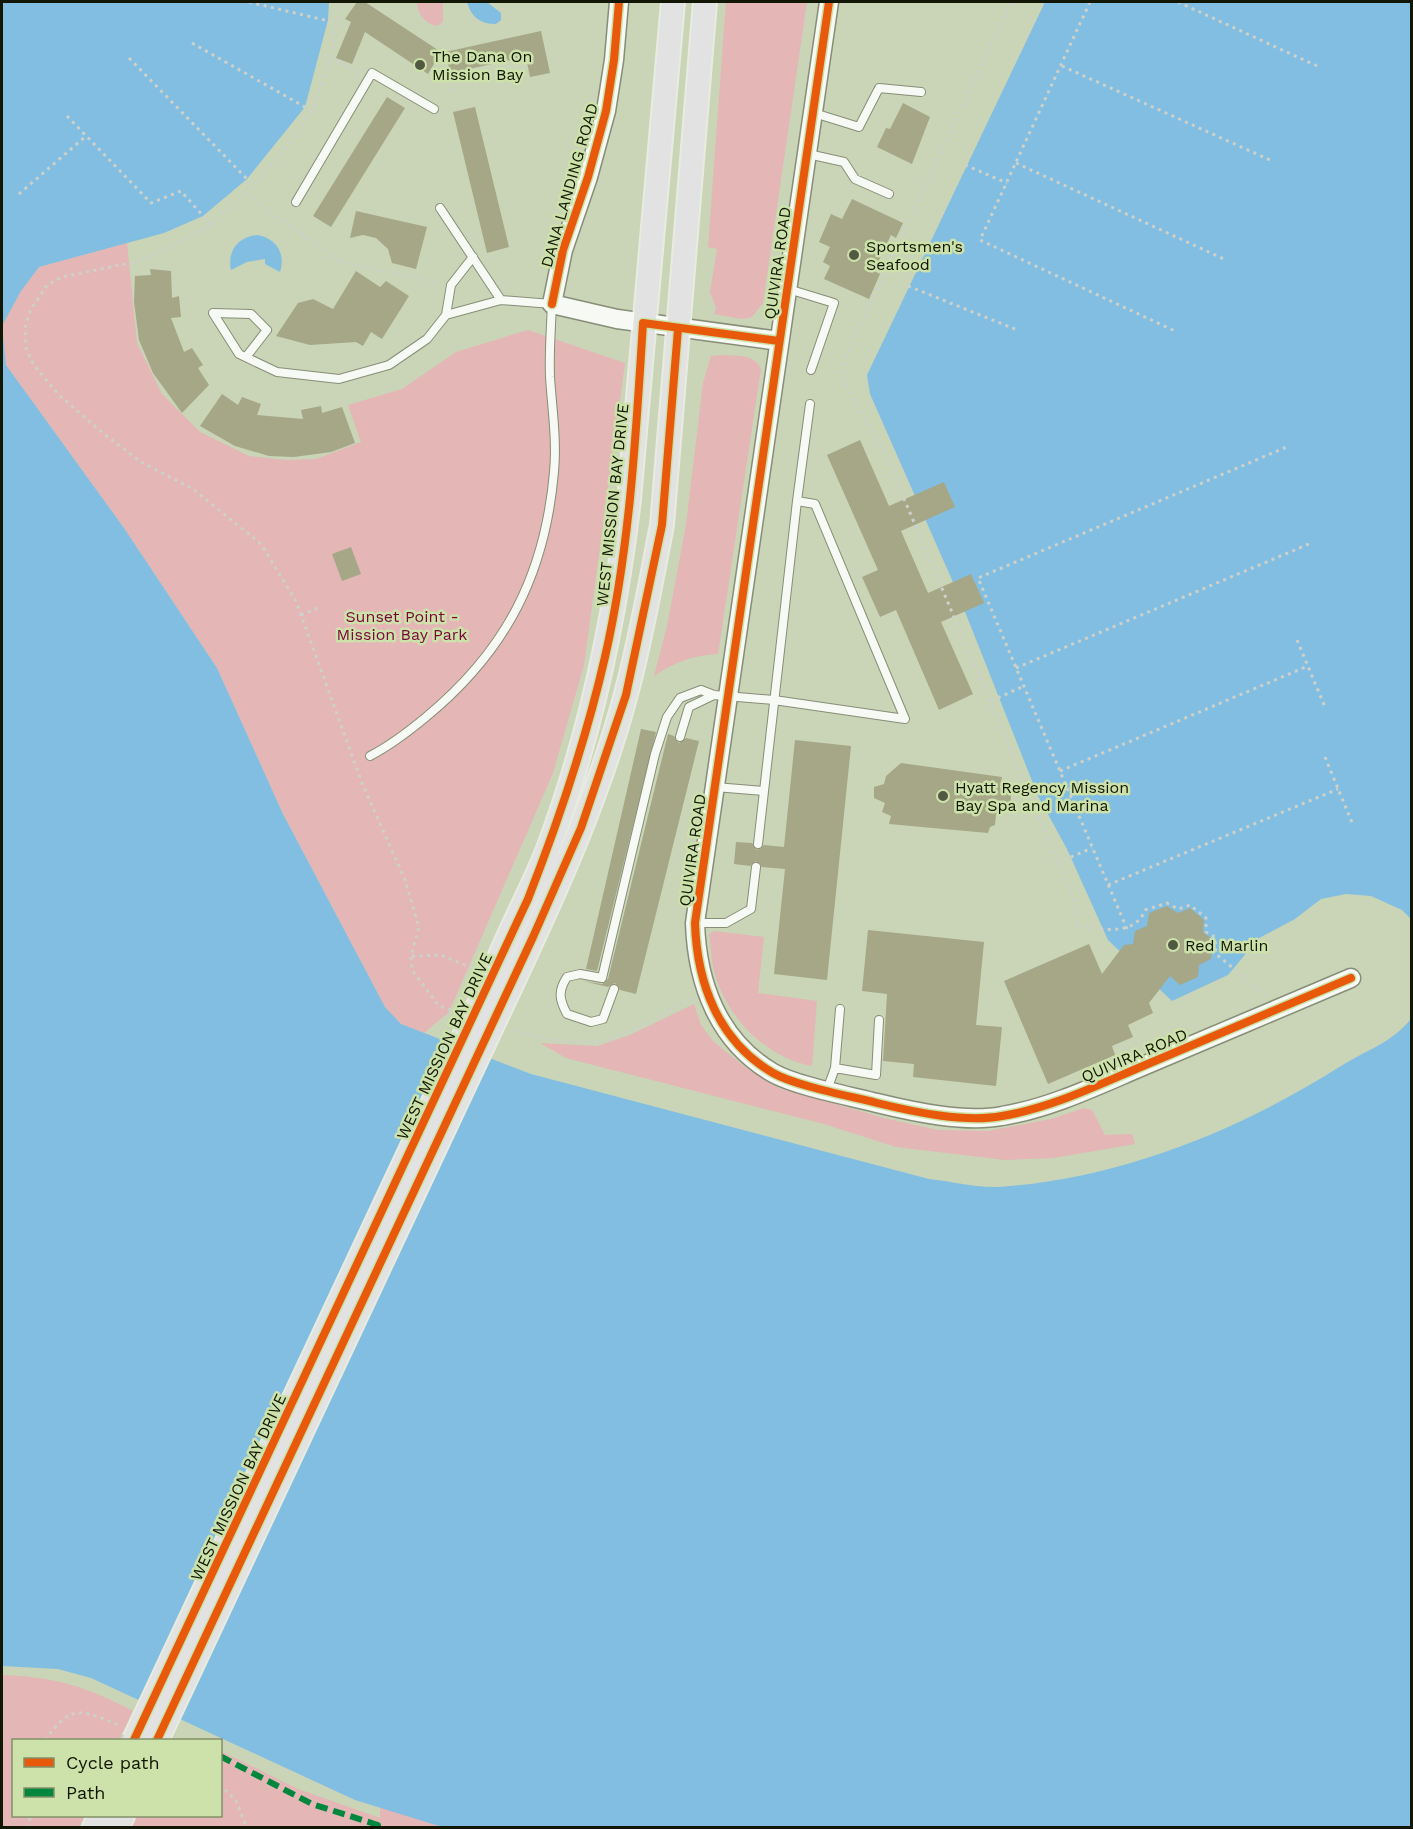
<svg xmlns="http://www.w3.org/2000/svg" width="1413" height="1829" font-family="'Work Sans',sans-serif">
	<style>
		.green { fill: #e4b6b5 }
		.water { fill: #82bee2 }
		.building { fill: #a5a787 }
		.lines { fill: none; stroke-linecap: round; stroke-linejoin: round }
		.service-casing { stroke: #868e77; stroke-width: 10 }
		.tertiary-casing { stroke: #868e77; stroke-width: 21 }
		.primary-casing { stroke: #e7ecdf; stroke-width: 26 }
		.path { stroke: #ced1c9; stroke-width: 3; stroke-dasharray: 3 4.5; stroke-linecap: butt }
		.service { stroke: #f7f9f4; stroke-width: 8 }
		.tertiary { stroke: #f7f9f4; stroke-width: 18 }
		.primary { stroke: #e3e2e2; stroke-width: 22 }
		.primary-bridge-casing { stroke: #e7ecdf; stroke-width: 26; stroke-linecap: butt }
		.primary-bridge { stroke: #e3e2e2; stroke-width: 22 }
		.quiet { stroke: #00873e; stroke-width: 6; stroke-dasharray: 12 6; stroke-linecap: butt }
		.cycleway-casing { stroke: #cde1aa; stroke-width: 11 }
		.cycleway { stroke: #e8590c; stroke-width: 8 }
		.poi-dot { fill: #525943; stroke: #cde1aa; stroke-width: 2 }
		.labels { text-anchor: middle; stroke-width: 5; stroke-linejoin: round; paint-order: stroke }
		.poi-label { font-size: 16px; fill: #111704; stroke: #cde1aa; text-anchor: start }
		.street-label { font-size: 16px; fill: #111704; stroke: #cde1aa }
		.park-label { font-size: 16px; fill: #7a0638; stroke: #cde1aa }
	</style>
	<rect width="100%" height="100%" fill="#cad4b7"/>
	<path class="green" d="M417,2h26v19l-5,5c-13,-2 -20,-11 -21,-24z
		M726,2h81l-44,301 -11,14 -11,2 -27,-5 2,-6 -6,-16 7,-43 -9,-2z
		M127,243l10,100 25,51 38,38 49,24 37,4 30,-1 45,-17 -13,-37 54,-16 54,-37 72,-22 97,33 -41,302 -31,108 -104,239 -25,21 -23,-9 -16,-17 -102,-193 -66,-146 -93,-140 -118,-163 -4,-39 19,-35 18,-24z
		M723,355c13,1 33,-1 38,14l-43,285c-25,1 -43,8 -64,22l13,-50 19,-101 17,-142 8,-27z
		M714,931l50,6 -6,56 59,8 -5,65c-47,-9 -85,-48 -98,-95 -3,-12 -3,-25 -5,-37z
		M694,1004l7,21 13,17 31,25 34,21 109,31 50,11 50,1 63,-12 33,-11 8,2 13,25 27,-1 3,10 -81,14 -49,2 -109,-13 -72,-23 -258,-66 -26,-15 57,3 33,-11z
		M2,1675c55,2 82,11 131,36l-14,29h-105v76h71l-6,11h-77z
		M221,1751l77,38 82,29v-18l131,28h-380l5,-12h84z"/>
	<path class="water" d="M2,2h327l-1,18 -23,87 -58,72 -44,37 -39,17 -125,34 -18,24 -19,35 4,39 118,163 93,140 66,146 102,193 16,17 130,50 398,105c22,2 47,9 68,8 123,-8 241,-56 344,-121 27,-17 49,-22 70,-47v808h-969l-87,-27 -264,-122 -33,-9 -56,-3z
		M467,2h20l14,11v7l-5,4c-16,0 -25,-7 -29,-22z
		M1045,2h366v917l-9,-9 -31,-14 -25,-2 -25,5 -26,20 -36,19 -31,37 -56,26 -64,-61 -41,-91 -29,-53 -82,-207 -86,-195 -3,-19z
		M257,235c19,3 29,18 23,37l-15,-8v-5l-18,3 -16,8c-4,-19 7,-33 26,-35z"/>
	<path class="building" d="M357,2h8l76,50 -13,22 -63,-42 -13,32 -16,-6 15,-36 -6,-3z
		M541,31l9,42 -20,4 -4,-20 -76,16 -5,-21z
		M387,97l18,11 -74,119 -18,-11z
		M903,103l27,14 -18,47 -35,-17 9,-19 4,1z
		M475,107l34,140 -22,6 -34,-141z
		M852,199l51,24 -7,15 -5,-3 -17,36 6,3 -11,25 -45,-20 6,-13 -7,-4 7,-15 -11,-5 12,-28 11,5z
		M356,211l71,16 -11,42 -24,-6 -4,-14 -12,-11 -13,-3 -13,3z
		M150,269l21,2 1,27 7,-2 2,21 -10,1 13,34 8,-4 11,17 -5,3 11,17 -27,28 -29,-40 -14,-33 -5,-38 1,-26 16,-1z
		M356,271l24,16 6,-6 23,15 -27,43 -11,-7 -8,14 -7,-4 -46,3 -34,-9 22,-33 15,-4 20,10z
		M222,394l16,11 4,-8 19,7 -4,11 46,4 -2,-9 20,-4 1,7 20,-6 13,36 -24,9 -37,5 -25,-1 -34,-10 -35,-20z
		M860,440l29,66 55,-24 11,25 -54,24 27,62 43,-19 13,29 -43,19 32,72 -34,16 -43,-100 -16,7 -18,-40 16,-7 -51,-115z
		M351,547l10,27 -19,7 -10,-27z
		M641,729l15,3 -59,239 -11,-2z
		M668,734l6,2 5,7 7,-5 13,3 -63,253 -16,-4 -5,-7 -7,4 -25,-6 19,3 6,-5z
		M795,740l56,6 -24,234 -53,-6 11,-105 -23,-2 -6,-6 -6,5 -16,-2 2,-22 16,1 5,7 7,-5 20,2z
		M901,763l101,14 -2,11 11,6 -1,17 -14,4 -1,10 -5,2 -2,6 -99,-9 2,-8 -9,-4 3,-9 -11,-5v-11l10,-3 2,-8z
		M1167,906l11,7 12,-5 14,12 -1,12 10,8 -2,19 -12,6 -1,12 -18,8 -10,-9 -21,27 4,10 -25,12 5,12 -21,9 3,9 -67,29 -44,-103 85,-37 13,30 22,-29 9,-1 2,-13 12,-5 2,-13z
		M868,930l116,12 -8,83 26,2 -6,59 -83,-9 1,-13 -31,-3 4,-67 -25,-3z"/>
	<g class="lines">
		<defs>
			<path id="service" d="M814,113l45,14 20,-39 42,4
				M808,154l36,8 11,17 34,15
				M296,202l76,-129 62,36
				M440,208l61,92
				M788,289l46,14 -23,67
				M446,315l5,-30 22,-28
				M246,357l21,-27 -16,-16 -38,-1 26,41 38,18 62,7 50,-14 38,-26 19,-24 55,-15 51,4c-1,24 -3,48 -2,73 2,31 7,63 4,95 -9,103 -48,179 -128,245 -18,15 -35,28 -56,39
				M797,501l13,-97
				M680,737l9,-30 25,-12
				M715,787l49,4
				M696,923h30l25,-14 5,-42
				M614,989l-11,30 -12,3 -24,-8c-8,-15 -9,-23 0,-37l13,-3 22,4 53,-224 12,-37 13,-19 21,-8 13,5 60,5 131,19 -90,-215 -18,-3 -39,343
				M835,1068l41,7 3,-55
				M827,1090l8,-22 5,-59"/>
			<path id="tertiary" d="M619,2l-5,58 -8,51 -18,66 -25,73 -11,54 65,15 162,22
				M829,2l-134,921c2,60 23,118 78,150 23,13 77,23 104,30 37,9 88,20 125,13 49,-8 96,-31 141,-50 69,-29 139,-59 208,-88"/>
			<path id="primary" d="M491,978c16,-44 40,-85 57,-129 43,-114 67,-230 81,-350l44,-497
				M511,986c44,-94 88,-190 115,-292 15,-55 25,-113 36,-169l43,-523
				M94,1828l5,-12
				M117,1828l6,-12"/>
		</defs>
		<use href="#service" class="service-casing"/>
		<use href="#tertiary" class="tertiary-casing"/>
		<use href="#primary" class="primary-casing"/>
		<path class="path" d="M249,2l88,21
			M340,2l-8,49 -20,60 -16,24 -45,54 -40,36 -45,24 -27,12 -77,16 -15,8 -17,26 -5,17 1,20 7,16 26,31 45,39 37,28 52,27 68,55 35,57 66,182 43,97 14,47 -8,29 1,14 27,36 15,5
			M1011,2l-167,359 -1,13 5,15 38,67 191,452 -1,18c24,3 59,11 69,-16l22,-7 11,6 12,-4 16,13v14l9,5 1,17 52,43
			M1090,2l-110,238 197,92
			M1178,2l139,64
			M192,43l120,68
			M443,52l8,44
			M330,57l30,16
			M129,58l118,121 4,10
			M1062,66l208,94
			M67,116l84,87 30,-12 30,34
			M1016,163l208,96
			M965,165l42,18
			M19,194l67,-58
			M246,194l93,67 101,22
			M908,286l107,43
			M301,615l17,-7
			M1297,640l28,67
			M1016,668l293,-124
			M991,701l33,-15
			M1325,757l28,68
			M1060,771l248,-105
			M1057,863l35,-15
			M1108,885l230,-96
			M1127,929l-149,-351 311,-132
			M412,956l29,-1 33,14
			M512,1030c27,6 54,14 82,12 31,-3 71,-30 98,-44
			M45,1740c28,-38 36,-30 76,-14
			M220,1784l16,17 11,27
			M29,1828l1,-12"/>
		<use href="#service" class="service"/>
		<use href="#tertiary" class="tertiary"/>
		<use href="#primary" class="primary"/>
		<defs>
			<path id="primary-bridge" d="M134,1740l357,-762
				M157,1740l354,-754"/>
		</defs>
		<use href="#primary-bridge" class="primary-bridge-casing"/>
		<use href="#primary-bridge" class="primary-bridge"/>
		<path class="quiet" d="M220,1756l92,48 66,21v3"/>
		<defs>
			<path id="cycleway" d="M829,2l-134,921c2,60 23,118 78,150 23,13 77,23 104,30 37,9 88,20 125,13 49,-8 96,-31 141,-50 69,-29 139,-59 208,-88
				M552,304l11,-54 25,-73 18,-66 8,-51 5,-58
				M134,1740l394,-841c31,-79 58,-159 77,-242 25,-109 31,-223 38,-334l136,18
				M157,1740l376,-803 48,-109 45,-133 36,-170 16,-196"/>
		</defs>
		<use href="#cycleway" class="cycleway-casing"/>
		<use href="#cycleway" class="cycleway"/>
	</g>
	<g class="poi-dot">
		<circle cx="420" cy="65" r="6"/>
		<circle cx="854" cy="255" r="6"/>
		<circle cx="943" cy="796" r="6"/>
		<circle cx="1173" cy="945" r="6"/>
	</g>
	<g class="labels">
		<g class="poi-label">
			<text x="432" y="62">The Dana On<tspan x="432" dy="18">Mission Bay</tspan></text>
			<text x="866" y="252">Sportsmen's<tspan x="866" dy="18">Seafood</tspan></text>
			<text x="955" y="793">Hyatt Regency Mission<tspan x="955" dy="18">Bay Spa and Marina</tspan></text>
			<text x="1185" y="951">Red Marlin</text>
		</g>
		<g class="street-label">
			<text transform="translate(569 185) rotate(-74)" y="6">DANA LANDING ROAD</text>
			<text transform="translate(777 263) rotate(-82)" y="6">QUIVIRA ROAD</text>
			<text transform="translate(612 505) rotate(-84)" y="6">WEST MISSION BAY DRIVE</text>
			<text transform="translate(692 850) rotate(-82)" y="6">QUIVIRA ROAD</text>
			<text transform="translate(444 1046) rotate(-65)" y="6">WEST MISSION BAY DRIVE</text>
			<text transform="translate(1134 1055) rotate(-23)" y="6">QUIVIRA ROAD</text>
			<text transform="translate(238 1487) rotate(-65)" y="6">WEST MISSION BAY DRIVE</text>
		</g>
		<g class="park-label">
			<text x="402" y="622">Sunset Point -<tspan x="402" dy="18">Mission Bay Park</tspan></text>
		</g>
	</g>
	<rect width="1413" height="1829" fill="none" stroke="#111704" stroke-width="6"/>
	<rect x="12" y="1739" width="210" height="78" fill="#cde1aa" stroke="#829068" stroke-width="1.5"/>
	<rect x="24" y="1758" width="30" height="9" fill="#e8590c" stroke="#829068" stroke-width="1.5"/>
	<text x="66" y="1769" font-size="18" fill="#111704">Cycle path</text>
	<rect x="24" y="1788" width="30" height="9" fill="#00873e" stroke="#829068" stroke-width="1.5"/>
	<text x="66" y="1799" font-size="18" fill="#111704">Path</text>
</svg>
